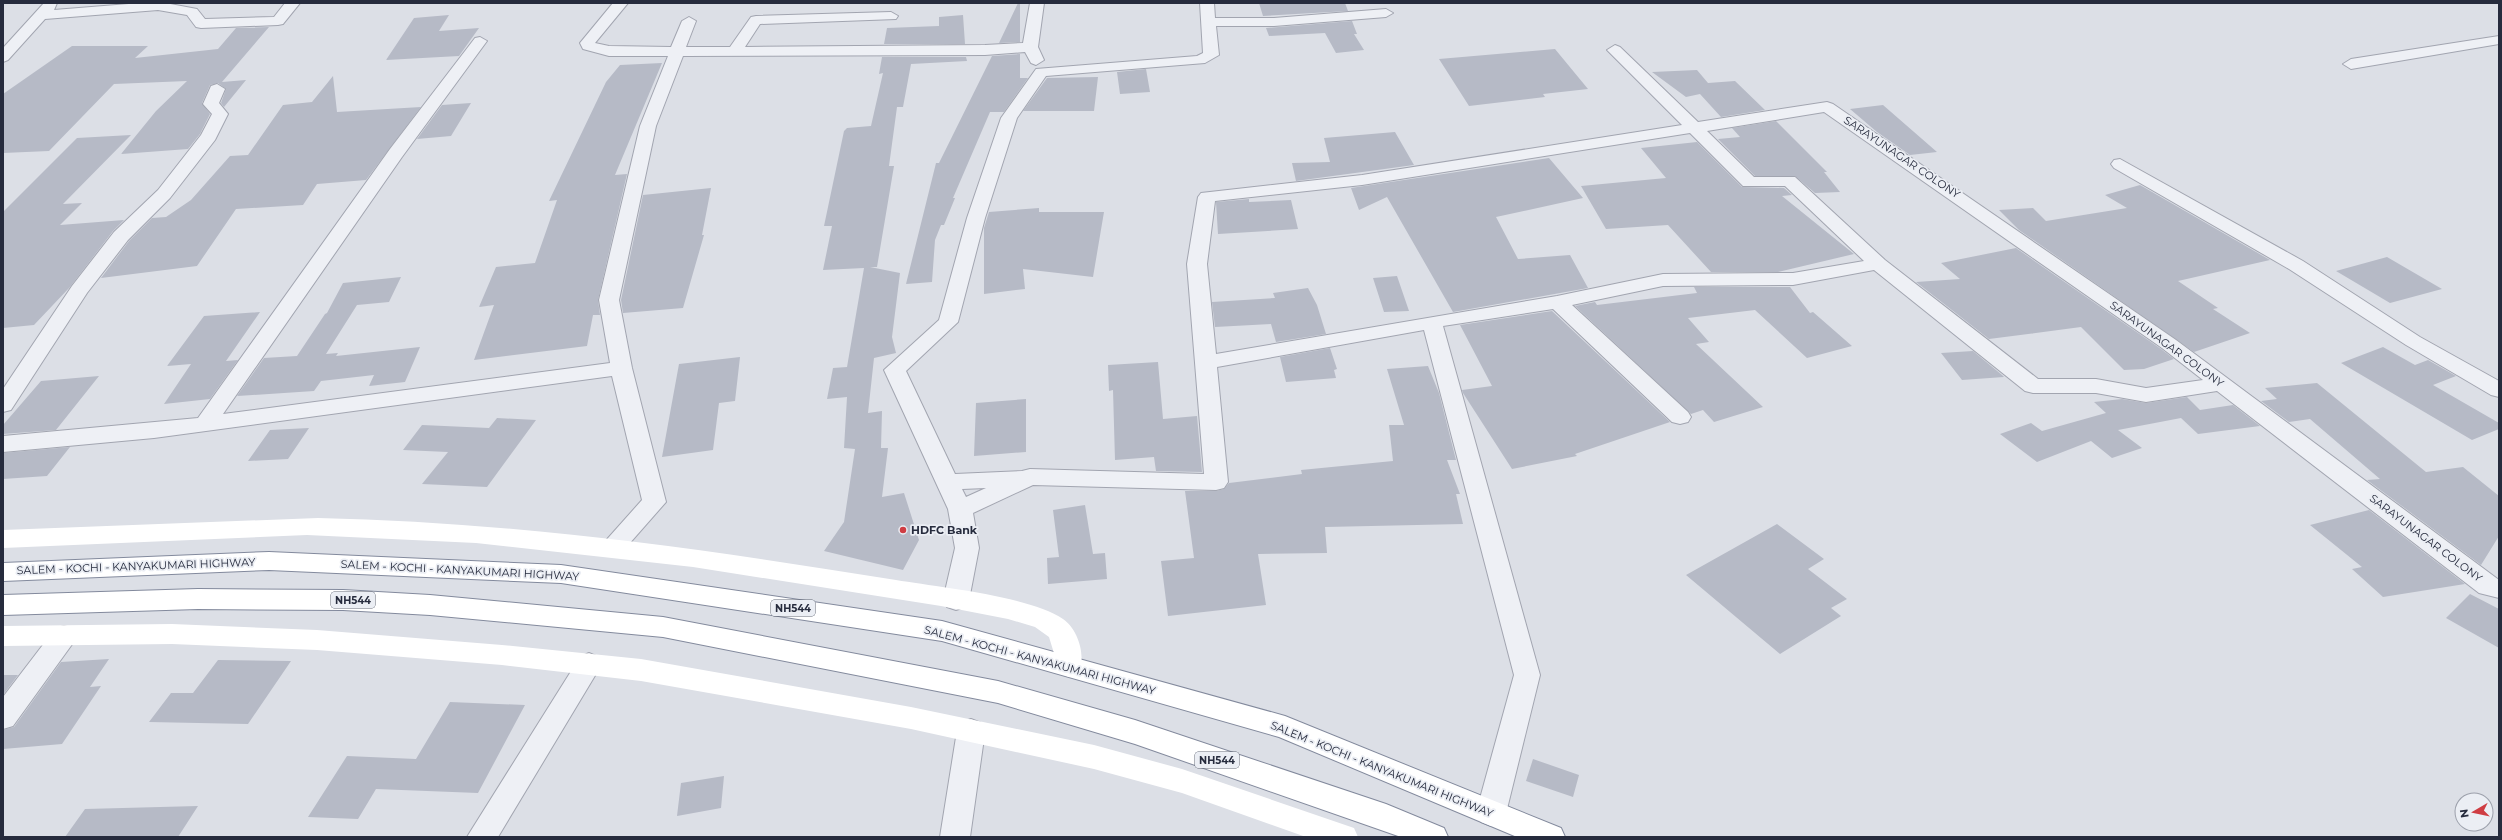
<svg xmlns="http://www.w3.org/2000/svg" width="2502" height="840" font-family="Montserrat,sans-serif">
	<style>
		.building { fill: #b6bac6 }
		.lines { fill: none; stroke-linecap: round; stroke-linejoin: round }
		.street-casing { stroke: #a2a5b0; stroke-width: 2 }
		.highway-casing { stroke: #838a9d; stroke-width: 2 }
		.street { fill: #eef0f5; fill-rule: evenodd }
		.secondary { fill: #fff; fill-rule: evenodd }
		.highway { fill: #fff; fill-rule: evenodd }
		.poi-dot { fill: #cf3d43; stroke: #ebeef4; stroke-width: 1.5 }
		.labels { text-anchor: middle; stroke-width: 3.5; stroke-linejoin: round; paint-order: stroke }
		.shield { fill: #ebeef4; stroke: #616674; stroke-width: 1 }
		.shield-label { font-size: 10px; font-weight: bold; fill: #262b3d }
		.street-label { font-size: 11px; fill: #262b3d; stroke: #ebeef4 }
		.poi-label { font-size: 11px; font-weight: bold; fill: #262b3d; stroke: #ebeef4; text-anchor: start }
	</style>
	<rect width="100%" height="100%" fill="#dcdfe6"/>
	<path class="building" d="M1018,3h2v39l-21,1z
		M1259,3h86l3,8 -85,5z
		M449,15l-10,16 40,-3 -20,28 -73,4 28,-42z
		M963,15l2,29h-81l3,-16 52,-2v-9z
		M1352,21l5,13h-3l10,16 -28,3 -11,-20 -56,3 -3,-8z
		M269,27l-47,55 24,-2 -22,27 -3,-4 5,-14 -8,-6 -8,2 -8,18 8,11 -10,20 -12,15 -67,5 35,-43 31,-30 -73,3 -65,67 -46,2v-59l69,-48h76l-13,12 83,-9 18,-21z
		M1555,49l33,40 -45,5 2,3 -76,9 -30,-47z
		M1020,54v24h8l-24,34h-14l-37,86h2l-11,27h-3l-6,15 -3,42 -26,2 30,-121h3l53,-107z
		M882,57h84l1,4 -56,3 -8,43h-6l-8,59h5l-17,101h-7l30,6 -8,64 4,16 -22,5 -6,55 14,-2 -1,37h7l-6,49 22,-4 15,47 -16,30 -79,-19 20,-29 11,-73 -11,-1 3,-51 -20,2 6,-31 14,-1 17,-99 -41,2 9,-44h-8l20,-95 3,-3 24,-2 12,-53 -4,1z
		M662,63l-47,112 12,-1 -29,126 2,15h-7l-6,31 -113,14 20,-55 -15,2 17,-40 39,-4 22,-63 -8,1 57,-119 14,-17z
		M1146,69l4,23 -30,2 -3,-22z
		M1697,70l11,13 27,-2 30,29 -44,7 -21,-23 -14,3 -34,-25z
		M333,76l4,36 84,-5 -55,73 -49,4 -14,21 -67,4 -39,57 -96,12 28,-37 23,-23 14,-1 25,-17 39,-44 18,-1 35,-50 29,-3z
		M1098,77l-4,34h-71l24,-33z
		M471,103l-20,33 -34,3 25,-34z
		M1883,105l54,47 -27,3 -33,-23 -27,-23z
		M1776,121l51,51h-3l16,20 -25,1 -20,-17h-40l-37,-37 22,-2 -8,-9z
		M1395,132l19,33 -118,16 -4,-18 38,-1 -6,-24z
		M131,135l-68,69 19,-1 -22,22 64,-5 -11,11 -43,56 -36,38 -31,3v-116l74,-74z
		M1697,142l45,45 42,1 8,7 -10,1 72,58 -76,18h-67l-43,-47 -62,4 -25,-43 85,-8 -25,-30z
		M1549,158l34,40 -87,19 22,42 52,-4 18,33 -135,24 -66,-115 -28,13 -8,-22z
		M2140,185l130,75 -92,21 40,27 -5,1 37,24 -56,19 -175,-122 -20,-20 34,-2 13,13 81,-13 -22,-13z
		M711,188l-9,47h2l-21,73 -60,5 -2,-13 22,-105z
		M1249,199v3l42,-2 7,29 -80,5 -2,-32z
		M1039,208v4h65l-11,65 -70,-8 2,20 -41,5v-66l5,-16z
		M2016,248l145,101 13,10 -30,10 -20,1 -43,-43 -92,12 -73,-57 44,-3 -19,-16z
		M2387,257l55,32 -52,14 -54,-32z
		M1397,276l12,35 -25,1 -11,-34z
		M401,277l-12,25 -32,3 -31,49 12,-1 -2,3 84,-9 -15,35 -36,4 5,-11 -53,6 -7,10 -77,5 27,-38 33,-2 28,-42 2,-1 16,-30z
		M1694,287h96l20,26 3,-1 39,34 -45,12 -52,-48 -67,8 21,24 -13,2 67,63 -49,15 -11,-12 -12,4 -116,-108 20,-4 2,3 100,-12z
		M1308,288l9,17 9,29 -50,8 -5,-18 -56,3 -3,-25 63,-4 -2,-5z
		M1552,311l118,111 -95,32 2,2 -65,13 -49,-76 -1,-3 30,-4 -32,-61z
		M260,312l-34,49 12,-1 -28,39 -46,5 27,-40 -24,2 37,-50z
		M2383,347l32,18 13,-5 28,16 -23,9 66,38v6l-27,11 -131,-77z
		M1330,348l7,21 -3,1 2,8 -50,4 -6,-25z
		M1973,351l29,24 2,2 -42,3 -21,-27z
		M740,357l-5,44 -16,2 -6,47 -51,7 17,-93z
		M1158,362l5,57 34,-3 5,56 -46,-1 -2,-14 -39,3 -2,-70 -4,1 -1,-26z
		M1428,366l11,27 17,67h-9l13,34h-4l7,30 -138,3 2,26 -69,1 8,51 -98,11 -7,-55 33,-3 -9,-67h31l8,-2 5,-6 73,-9 -1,-4 92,-9 -4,-36h15l-17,-56z
		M99,376l-43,54 -53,4v-9l38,-44z
		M2317,383l109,89 37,-5 36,29v40l-18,29 -114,-85 13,-1 -70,-60 -21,3 -28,-21 16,-2 -12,-11z
		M2187,397l13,13 33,-5 27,21 -62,8 -17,-16 -63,12 24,18 -30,10 -21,-17 -54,21 -37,-28 31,-11 11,8 64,-18 -12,-11 28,-3 24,4z
		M1026,399v53l-52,4 2,-53z
		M497,418l39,2 -49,67 -65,-3 26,-32 -45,-2 19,-25 67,3z
		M309,428l-21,31 -40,2 22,-31z
		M70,447l-23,29 -44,3v-26z
		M1085,505l8,49 12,-1 2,26 -59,5 -1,-26 12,-1 -6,-47z
		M2369,510l96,74 -82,13 -31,-28 10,-2 -52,-42z
		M1777,524l47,35 -16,10 39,30 -16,9 10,8 -61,38 -94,-79z
		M2470,594l29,15v39l-53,-30z
		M109,659l-19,28 11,-1 -39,58 -59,5v-19l11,-3 47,-65z
		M218,660l73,1 -43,63 -99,-2 22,-29h22z
		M3,675h15l-15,20z
		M450,702l75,3 -47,88 -102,-4 -18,30 -50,-2 39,-61 69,3z
		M1533,759l46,16 -6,22 -47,-16z
		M724,776l-3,32 -44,8 4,-33z
		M198,806l-20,31h-113l20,-28z"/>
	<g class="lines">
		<defs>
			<path id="street" d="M44,3h13l-3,7 87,-7h24l32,6 8,10 69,-2 11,-14h15l-17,21 -5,1 -77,3 -5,-1 -9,-12 -29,-5 -113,9 -37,41 -5,2v-14z
				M613,3h15l-33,40 14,3 62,1 11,-26 7,-4 7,4 -10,26h44l21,-30 5,-1 135,-4 7,4 -2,3 -136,5 -15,23 240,-2 38,-2 7,-40h14l-6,44 6,13 -8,5 -5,-2 -6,-11 -40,3 -302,1 -27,70 -37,174 13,68 34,134 -44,50 -9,3 -9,-3 -3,-6 41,-46 -30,-124 -458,62 -151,14v-16l195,-18 192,-269 85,-111 5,-1 7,4 -85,116 -179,257 387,-51 -11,-63 41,-174 28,-70h-59l-26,-7 -3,-6z
				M1200,3h14l1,15h59l112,-9 7,4 -7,4 -112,9h-58l3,29 -14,8 -159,13 -29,42 -32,100 -27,104 -52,49 49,103 67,-3 8,-2 174,5 -17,-210 11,-67 3,-4 161,-18 320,-50 -75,-75 8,-5 5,2 78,75 129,-20 6,2 343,236 323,240v18l-20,-5 -262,-202 -71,11 -50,-9h-63l-8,-2 -151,-121 -81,15 -130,1 -91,19 116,107 3,5 -3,5 -8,2 -8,-2 -119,-113 -110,17 97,349 -34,138 -5,9 -10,4 -10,-4 -5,-9 38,-138 -90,-345 -207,37 11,115 -4,6 -8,2 -183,-5 -60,28 6,35 -10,52 -4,7 -9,3 -9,-3 -4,-7 12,-52 -7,-39 -64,-139 55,-50 28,-102 34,-100 35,-49 161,-13 6,-3zM1824,112l338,236 41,32 -57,8 -50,-9h-58l-153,-119 -90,-83h-41l-47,-46zM1690,133l53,53h42l79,75 -71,12 -130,1 -106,22 -341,58 -9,-90 8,-63 147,-16zM986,488l-20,9 -4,-8z
				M2499,36v8l-148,25 -8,-5 8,-5z
				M217,84l8,5 -6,14 9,11 -13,26 -45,58 -42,42 -41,53 -76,117 -8,2v-23l69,-103 42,-54 44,-42 43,-55 11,-21 -9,-10 8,-18z
				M2120,159l183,102 117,76 79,44v16l-8,-2 -85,-50 -117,-76 -175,-101 -3,-4 3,-4z
				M64,626l9,3 4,7 -4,7 -60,83 -10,3v-32l52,-68z
				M589,653l9,4 4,7 -104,173h-31l113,-180z
				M971,719l10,4 4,8 -15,106h-30l17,-106 4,-8z"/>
			<path id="highway" d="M269,552l292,13 381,56 343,95 276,112 4,9h-48l-238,-100 -337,-96 -381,-58 -292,-13 -266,11v-18z
				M198,589l145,1 87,5 233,22 335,64 137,39 251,84 58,24 4,9h-47l-266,-93 -137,-41 -335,-66 -233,-22 -87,-5 -145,-1 -195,6v-20z"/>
		</defs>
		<use href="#street" class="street-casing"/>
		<use href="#highway" class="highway-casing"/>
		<use href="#street" class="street"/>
		<path class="secondary" d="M318,518c195,4 386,31 578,62 41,7 134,16 167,39 15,10 24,38 15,54l-9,4 -9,-4 -11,-36 -14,-10 -27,-8 -67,-13 -248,-39 -217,-24 -169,-8 -304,13v-18z
			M172,624l145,6 185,15 139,14 270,48 183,38 88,24 172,59 4,9h-52l-124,-44 -88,-24 -183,-40 -270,-48 -139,-16 -185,-15 -145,-6 -169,2v-20z"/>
		<use href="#highway" class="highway"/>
	</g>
	<circle class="poi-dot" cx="903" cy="530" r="4"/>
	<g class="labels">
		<g class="shield">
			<rect x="331" y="592" width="44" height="16" rx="3"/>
			<rect x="771" y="600" width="44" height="16" rx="3"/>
			<rect x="1195" y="752" width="44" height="16" rx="3"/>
		</g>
		<g class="shield-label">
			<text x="353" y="604">NH544</text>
			<text x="793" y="612">NH544</text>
			<text x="1217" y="764">NH544</text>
		</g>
		<g class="street-label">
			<text transform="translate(1902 157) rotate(34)" y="4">SARAYUNAGAR COLONY</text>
			<text transform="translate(2167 344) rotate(36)" y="4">SARAYUNAGAR COLONY</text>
			<text transform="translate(2426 538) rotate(37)" y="4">SARAYUNAGAR COLONY</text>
			<text transform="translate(136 566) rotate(-2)" y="4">SALEM - KOCHI - KANYAKUMARI HIGHWAY</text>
			<text transform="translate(460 570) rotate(3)" y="4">SALEM - KOCHI - KANYAKUMARI HIGHWAY</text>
			<text transform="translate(1040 660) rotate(15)" y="4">SALEM - KOCHI - KANYAKUMARI HIGHWAY</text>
			<text transform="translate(1382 769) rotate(22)" y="4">SALEM - KOCHI - KANYAKUMARI HIGHWAY</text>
		</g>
		<g class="poi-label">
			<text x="911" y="534">HDFC Bank</text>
		</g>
	</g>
	<rect width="2502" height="840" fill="none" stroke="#262b3d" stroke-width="8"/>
	<g transform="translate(2474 812) rotate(261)"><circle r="19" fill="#ebeef4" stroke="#9ca0ab"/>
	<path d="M0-3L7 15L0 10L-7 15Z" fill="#cf3d43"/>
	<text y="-6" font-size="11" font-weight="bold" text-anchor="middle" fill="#262b3d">N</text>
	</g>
</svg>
